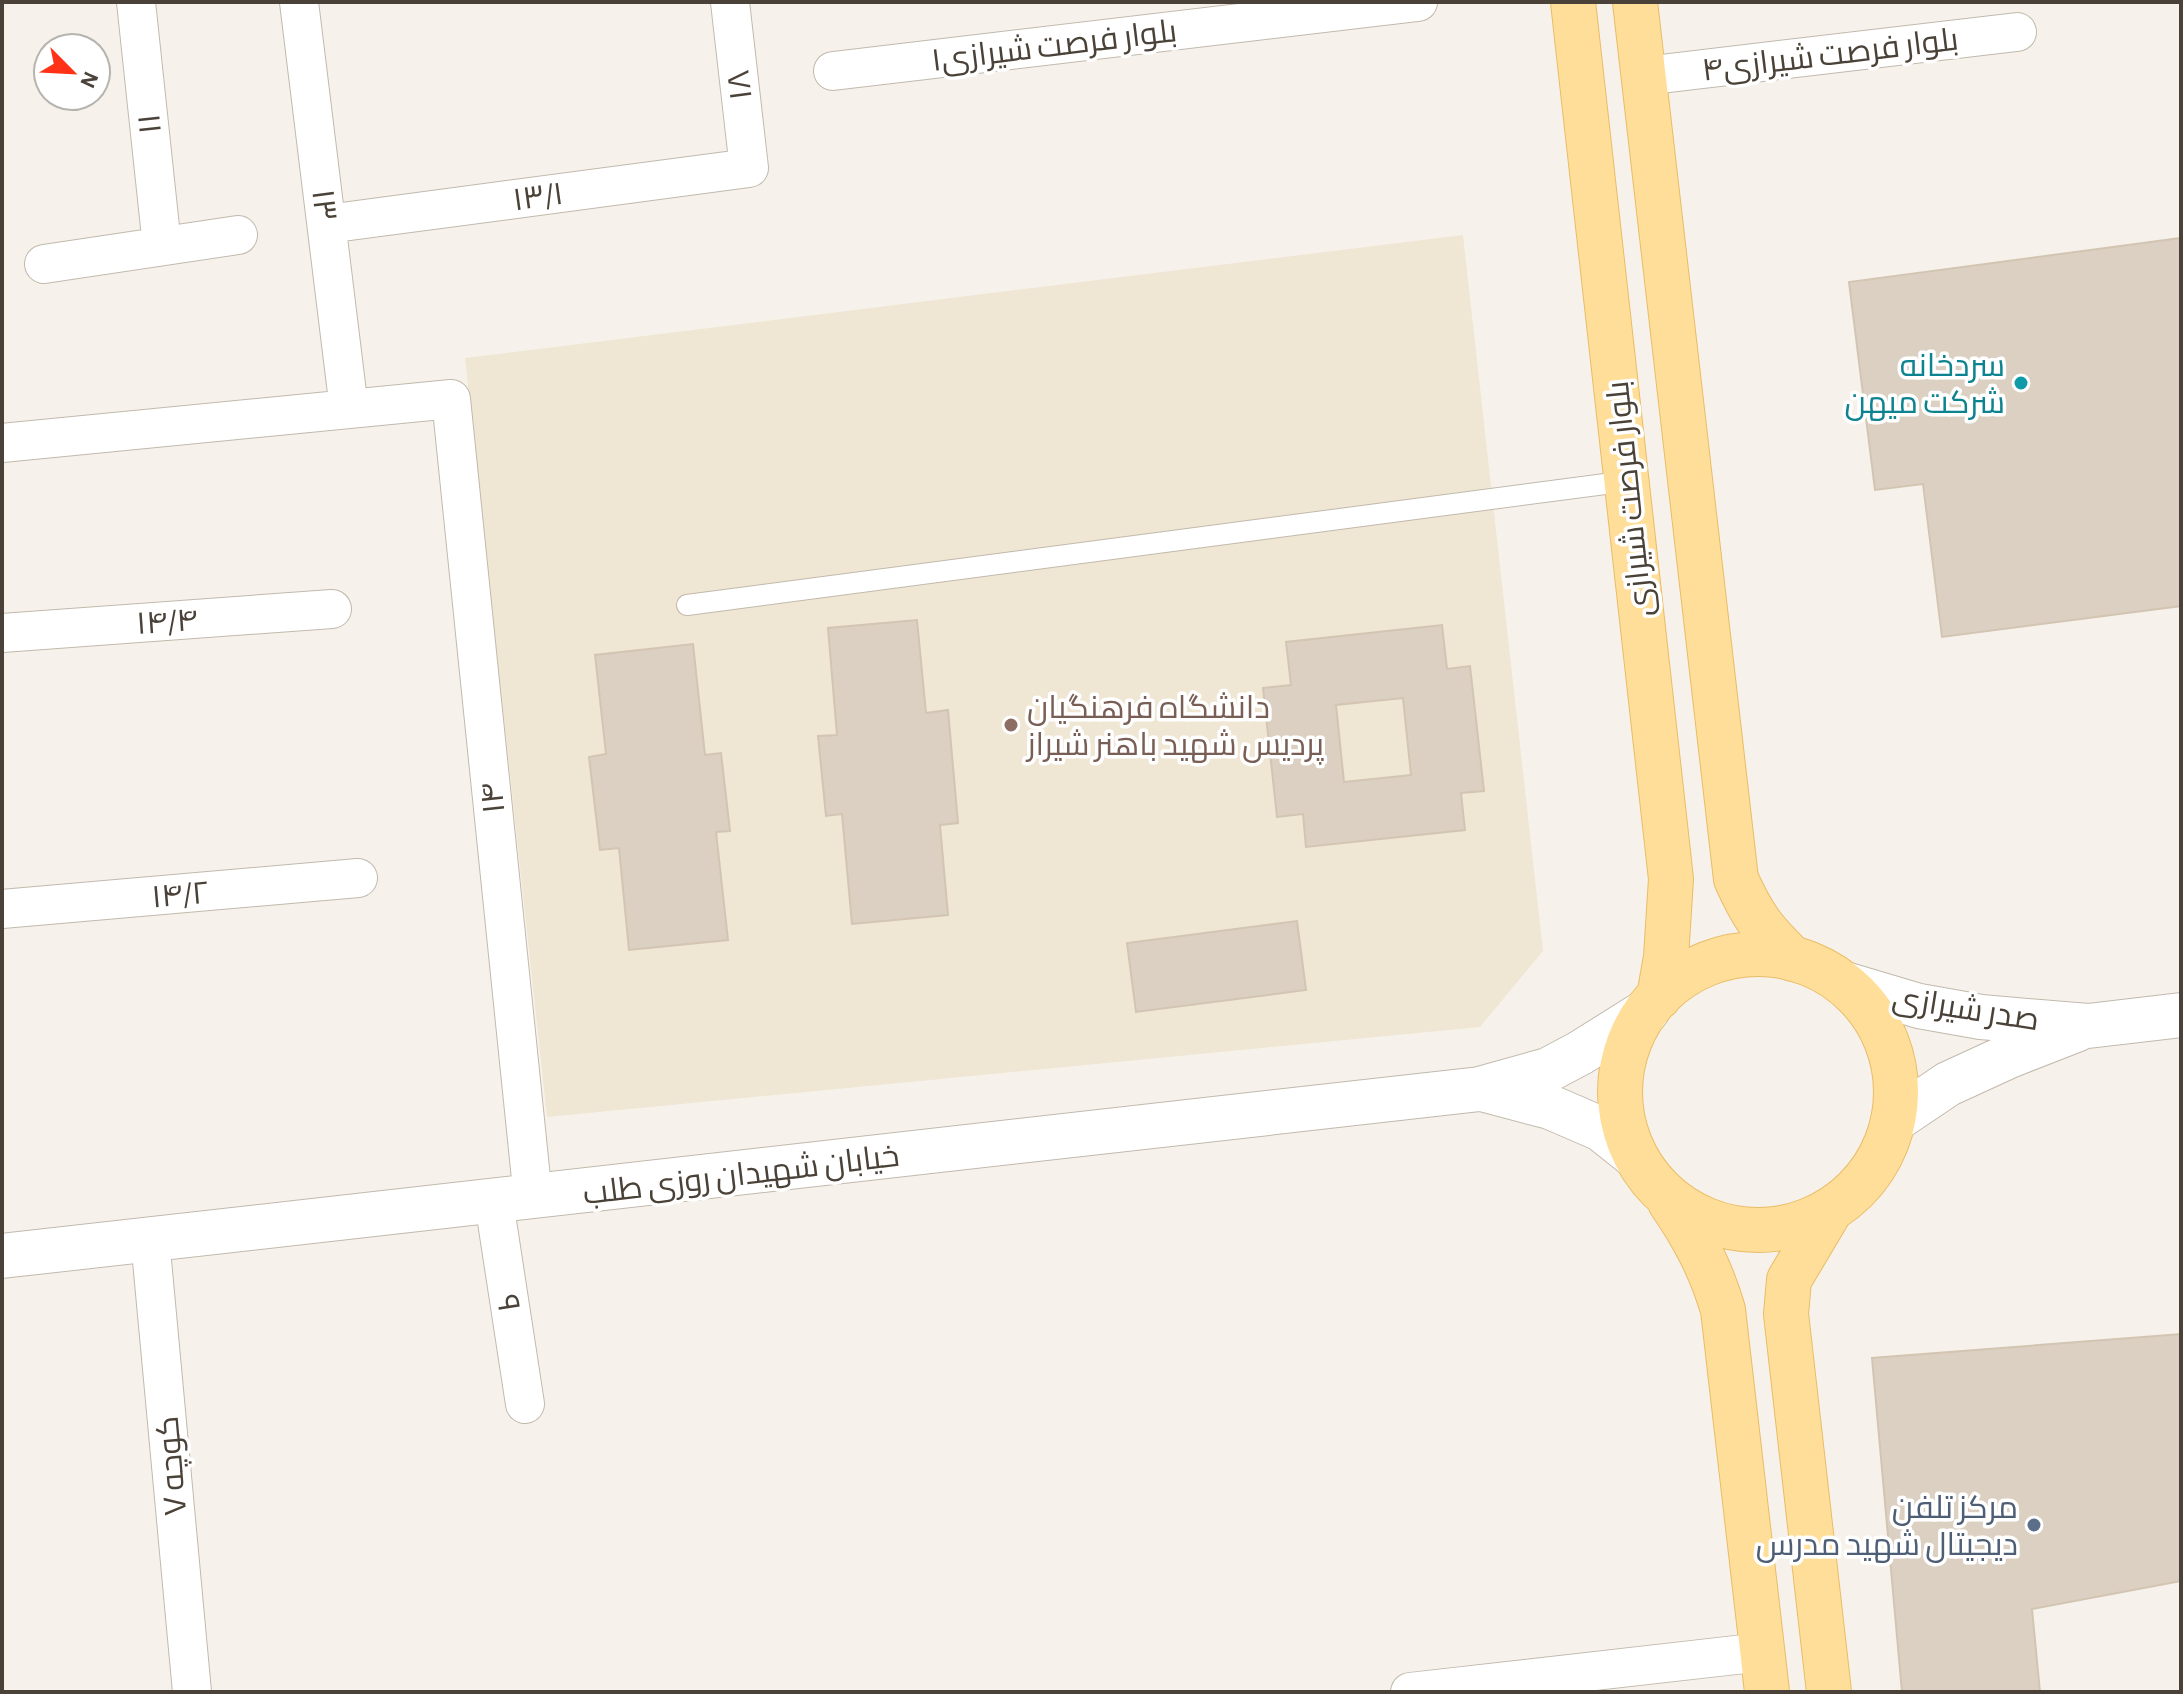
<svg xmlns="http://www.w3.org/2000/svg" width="2183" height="1694" font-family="'Alegreya Sans',Cairo,sans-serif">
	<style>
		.education { fill: #efe6d4 }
		.building { fill: #dbd0c2; stroke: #d3c5b2; stroke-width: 2; fill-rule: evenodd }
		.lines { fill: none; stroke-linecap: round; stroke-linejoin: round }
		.service-casing { stroke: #c2b9ac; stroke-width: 22 }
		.minor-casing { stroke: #c2b9ac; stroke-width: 40 }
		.tertiary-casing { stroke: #c2b9ac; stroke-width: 46 }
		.primary-casing { stroke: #e9bc66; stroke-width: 46 }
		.service { stroke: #fff; stroke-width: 20 }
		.minor { stroke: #fff; stroke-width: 38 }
		.tertiary { stroke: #fff; stroke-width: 44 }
		.primary { stroke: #ffde9a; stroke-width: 44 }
		.culture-dot { fill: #0f9aa8; stroke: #fff; stroke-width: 3 }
		.education-dot { fill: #8d6e63; stroke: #fff; stroke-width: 3 }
		.service-dot { fill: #5c6f8a; stroke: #fff; stroke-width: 3 }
		.labels { text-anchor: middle; stroke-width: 7; stroke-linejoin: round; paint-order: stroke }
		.street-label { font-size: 32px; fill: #4a4238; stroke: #fff }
		.culture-label { font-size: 32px; fill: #0d838f; stroke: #fff; text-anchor: end }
		.education-label { font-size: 32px; fill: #785e54; stroke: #fff; text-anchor: start }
		.service-label { font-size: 32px; fill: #4e5e75; stroke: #fff; text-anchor: end }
	</style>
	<rect width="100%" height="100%" fill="#f6f2eb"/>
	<path class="education" d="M1463,235l80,716 -63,76 -933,90 -82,-759z"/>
	<path class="building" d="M2181,238v368l-239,31 -19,-153 -48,6 -26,-208z
		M917,620l9,93 22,-3 10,113 -18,2 8,90 -96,9 -10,-110 -16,2 -8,-80 19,-1 -9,-107z
		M1442,625l5,44 23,-3 14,125 -23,2 4,37 -159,17 -3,-33 -26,3 -14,-129 28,-3 -5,-43zM1403,698l8,77 -67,7 -8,-77z
		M693,644l12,111 16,-2 9,78 -14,1 12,108 -99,10 -10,-102 -19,2 -11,-93 17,-3 -11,-99z
		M1297,921l9,69 -170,22 -9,-69z
		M2181,1334v358h-279l-30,-334z
		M2181,1581v111h-141l-8,-83z"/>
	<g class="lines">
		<defs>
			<path id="service" d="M687,605l941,-124"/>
			<path id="minor" d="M136,2l26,244
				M299,2l50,407
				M833,71l585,-69
				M1644,76l373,-44
				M327,224l422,-56 -19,-166
				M44,264l194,-29
				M2,443l449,-44 82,799
				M2,633l330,-24
				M2,909l356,-31
				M494,1202l31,202
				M150,1239l42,453
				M1410,1692l352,-40"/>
			<path id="tertiary" d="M1845,984l74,22 62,11 107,9 93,-11
				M1482,1089l68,18 51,22 34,27
				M1893,1121l55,-37 61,-28 69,-27
				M2,1256l1478,-167 68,-19 32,-17 67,-42"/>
			<path id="primary" d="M1573,2l98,877 -5,78 -7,40
				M1635,2l101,877c17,38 27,51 57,80
				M1620 1092a138 138 0 1 1 276 0a138 138 0 1 1-276 0Z
				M1670,1202c24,35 41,67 53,108l44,382
				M1829,1692l-43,-378 3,-34 41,-69"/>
		</defs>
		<use href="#service" class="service-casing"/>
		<use href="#minor" class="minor-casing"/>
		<use href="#tertiary" class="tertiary-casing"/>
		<use href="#primary" class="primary-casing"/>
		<use href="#service" class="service"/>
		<use href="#minor" class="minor"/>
		<use href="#tertiary" class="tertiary"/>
		<use href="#primary" class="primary"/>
	</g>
	<circle class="culture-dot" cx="2021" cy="383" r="8"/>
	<circle class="education-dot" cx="1011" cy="725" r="8"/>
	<circle class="service-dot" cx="2034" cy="1525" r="8"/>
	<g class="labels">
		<g class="street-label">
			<text transform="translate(1054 45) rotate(-7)" y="11">۱بلوار فرصت شیرازی</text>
			<text transform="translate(1830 54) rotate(-7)" y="11">بلوار فرصت شیرازی۴</text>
			<text transform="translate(739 85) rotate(-97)" y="11">۱۸</text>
			<text transform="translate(149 124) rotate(-96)" y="11">۱۱</text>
			<text transform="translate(538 196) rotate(-8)" y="11">۱۳/۱</text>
			<text transform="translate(325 205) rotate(83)" y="11">۱۳</text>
			<text transform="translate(1629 499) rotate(-96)" y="11">بلوار فرصت شیرازی</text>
			<text transform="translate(167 621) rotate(-4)" y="11">۱۴/۴</text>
			<text transform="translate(492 798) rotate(-96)" y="11">۱۴</text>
			<text transform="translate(180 894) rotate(-5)" y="11">۱۴/۲</text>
			<text transform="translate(1966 1008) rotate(9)" y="11">صدر شیرازی</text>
			<text transform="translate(741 1174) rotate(-7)" y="11">خیابان شهیدان روزی طلب</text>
			<text transform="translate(509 1303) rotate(81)" y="11">۹</text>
			<text transform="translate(171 1466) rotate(-95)" y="11">کوچه ۷</text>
		</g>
		<g class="culture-label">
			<text x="2005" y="376">سردخانه<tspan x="2005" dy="37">شرکت میهن</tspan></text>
		</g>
		<g class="education-label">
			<text x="1027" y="718">دانشگاه فرهنگیان<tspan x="1027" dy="37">پردیس شهید باهنر شیراز</tspan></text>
		</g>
		<g class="service-label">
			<text x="2018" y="1518">مرکز تلفن<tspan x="2018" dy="37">دیجیتال شهید مدرس</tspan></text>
		</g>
	</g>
	<rect width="2183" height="1694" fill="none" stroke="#4a4238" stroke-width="8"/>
	<g transform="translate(72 72) rotate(114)"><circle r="38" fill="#ffffff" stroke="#b7b3af" stroke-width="2"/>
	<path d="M0-6L14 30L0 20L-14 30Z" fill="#ff3218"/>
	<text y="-12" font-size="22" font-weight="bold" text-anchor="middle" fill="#4a4238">N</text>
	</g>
</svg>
